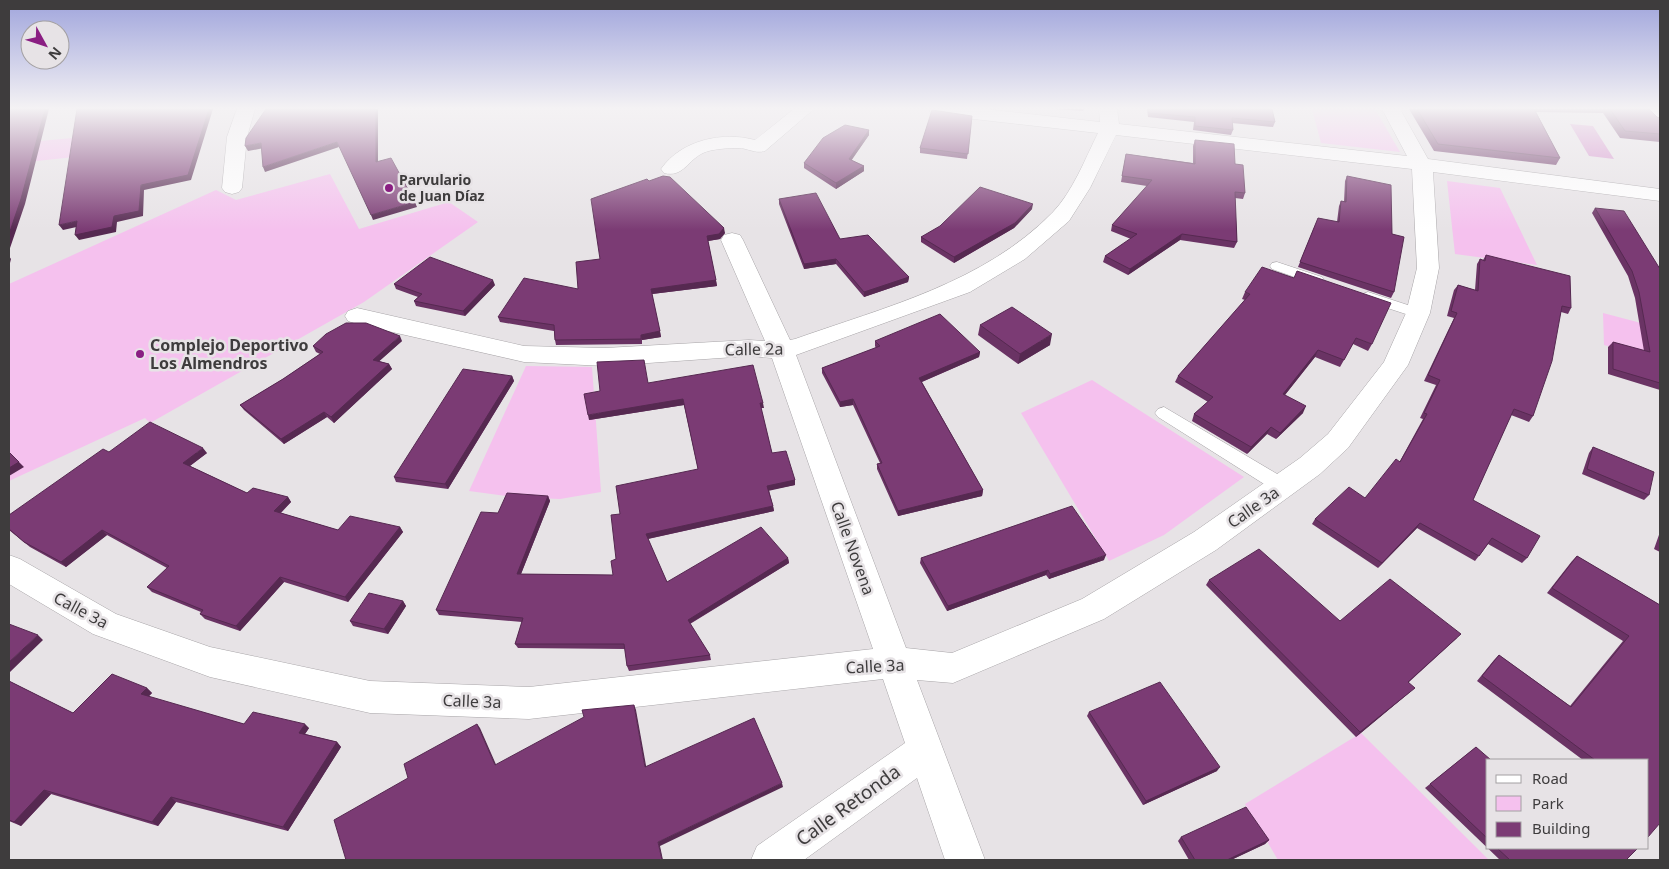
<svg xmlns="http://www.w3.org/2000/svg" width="1669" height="869" font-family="'Noto Sans',sans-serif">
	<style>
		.green { fill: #f5c1ee }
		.water { fill: #d48ecb }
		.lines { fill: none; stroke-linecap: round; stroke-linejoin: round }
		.lane-casing { stroke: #a8a5a8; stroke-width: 1 }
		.street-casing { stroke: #a8a5a8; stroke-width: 1 }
		.lane { fill: #fff; fill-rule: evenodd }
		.street { fill: #fff; fill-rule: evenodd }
		.wall { fill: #6a3364 }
		.shaded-wall { fill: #562951 }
		.building { fill: #7b3b74; stroke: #562951 }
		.poi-dot { fill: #8a1e82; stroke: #e7e3e6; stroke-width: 2 }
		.labels { text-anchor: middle; stroke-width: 5; stroke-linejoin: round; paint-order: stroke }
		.far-poi-label { font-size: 14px; font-weight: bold; fill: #3e3c3d; stroke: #e7e3e6; text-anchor: start }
		.poi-label { font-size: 16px; font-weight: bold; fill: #3e3c3d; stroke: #e7e3e6; text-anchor: start }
		.street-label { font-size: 16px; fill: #3e3c3d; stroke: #e7e3e6 }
		.near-street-label { font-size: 19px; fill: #3e3c3d; stroke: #e7e3e6 }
	</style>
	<rect width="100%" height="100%" fill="#e7e3e6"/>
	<path class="green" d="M1312,109h63l25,43 -79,-9z
		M93,136l-10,20 -74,8v-20z
		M330,174l29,55 90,-27 29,20 -114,80 -214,121 -5,-5 -136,63v-197l207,-94 20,10z
		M1447,181l53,7 37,77 -82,-11z
		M1603,313l57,15v32l-56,-15z
		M526,366l66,1 9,125 -41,7 -46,-2 -45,-6z
		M1092,380l152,97 -80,58 -55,26 -88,-148z
		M1361,733l128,127h-211l-33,-56z"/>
	<path class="water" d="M1570,124l23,2 21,33 -25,-3z"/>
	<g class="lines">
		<defs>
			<path id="lane" d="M1277,262l45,15 2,3 -7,5 -45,-16 -2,-3 2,-3z
				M1368,292l55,18 3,3 -8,5 -55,-18 -3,-3 3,-3z
				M1164,407l125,74 2,5 -2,5 -7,2 -7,-2 -117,-74 -3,-4 3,-4z"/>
			<path id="street" d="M237,109h18l-8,28 -5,51 -3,4 -7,2 -7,-2 -3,-4 5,-51z
				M794,109h20l-49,42c-10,3 -17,-3 -27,-3 -9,0 -27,1 -35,5 -15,7 -20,25 -39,20l-3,-4c20,-29 62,-38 94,-29z
				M929,109h55l116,13 -1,-13h18l2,15 288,32 -25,-47h18l28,50 232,30v12l-227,-29 6,96 -9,45 -22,52 -60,83 -28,26 -104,76 -112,69 -151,64 -36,-3 68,180h-40l-28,-82 -113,82h-53l6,-14 148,-103 -22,-64 -354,40 -159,-6 -160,-36 -117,-43 -84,-50v-29l11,4 96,55 94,33 160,34 159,6 344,-38 -101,-291 -23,-2 -144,10 -81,-4 -167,-38 -9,-3 -3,-5 3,-5 9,-3 167,38 81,2 144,-8 16,1 -44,-101 3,-5 8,-2 8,2 3,5 47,100 5,-1c90,-32 189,-56 258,-127 20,-21 32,-53 45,-79l-160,-18 -7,-2zM1116,135l296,34 5,99 -11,45 -22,49 -56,72 -28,24 -106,74 -112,67 -130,54 -46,-5 -110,-293 174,-63 55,-33 44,-38 21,-33z
				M1640,109h19l1,16 -7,-2z"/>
		</defs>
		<use href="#lane" class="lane-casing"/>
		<use href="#street" class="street-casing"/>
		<use href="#lane" class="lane"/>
		<use href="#street" class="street"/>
	</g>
	<path class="wall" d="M1055,109h29l-1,2z
		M1147,109h125l3,13 -2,5 -41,-4 1,7 -2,5 -38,-5 1,-8 -46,-5z
		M1409,109h240l8,8 3,1v24l-40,-4 -17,-25 -67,-1 24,46 -4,7 -122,-14z
		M972,116l-5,43 -47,-6v-5z
		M869,130v5l-18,25 13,6v5l-28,18 -32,-21v-5z
		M1195,140l40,24 10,29 -2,6 -8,-1 2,44 -3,6 -54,-8 -52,35 -25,-13 2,-6 26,-17 -20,-8 1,-6 35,-39 -26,-4 5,-28 67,9v-17z
		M1347,176l45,58 2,58 -3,6 -93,-31 20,-49 19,4 2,-16 2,-5 3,1 1,-21z
		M649,181l76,52 -5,6 -12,2 9,45 -65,8 9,43 -19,3v4l-86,1 -1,-5 -1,-9 -54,-9 -2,-5 80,-28 22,-30z
		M779,199l61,40 69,38 -1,5 -44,15 -28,-33 -32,5 -25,-65z
		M1595,208l65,61v121l-52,-16v-27l5,-5 31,9 -9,-53 -7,-22 -36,-63z
		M1032,209l-18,19 -60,35 -33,-21v-5z
		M1486,255l85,53 -3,6 -7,-2 -28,104 -4,6 -18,-7 -38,85 54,58 -5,5 -34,-19 -13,17 -58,-33 -39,40 -66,-44 3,-5 50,-21 35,-37 23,-42 -3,-1 16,-33 -12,-4 30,-63 -7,-2 7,-26 4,-5 17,5 2,-26 3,-5 3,1z
		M394,284l101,1 -30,31 -49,-10 -2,-5 4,-4 -22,-8z
		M1245,292l127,52 -4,7 -15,-7 -13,23 -25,-10 -30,38 18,18 -27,26 -9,-5 -20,20 -55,-33 2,-7 14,-12 -33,-20 3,-6 67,-76 -3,-1z
		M980,325l70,20 -32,19 -40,-29z
		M402,341l-23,20 10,3 3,5 -58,54 -7,-6 -43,27 -40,-34 -4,-5 43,-26 37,-25 -4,-2 -3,-6z
		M875,341l105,11 -1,5 -57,25 61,108 -1,6 -84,20 -21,-47v-5l3,-1 -27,-58 -13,2 -18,-34v-5l54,-20 -1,-2z
		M512,376l2,5 -66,108 -52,-7 -2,-5z
		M648,383l116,25h-3l11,45 23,27v5l-26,5 4,16 1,5 -126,28 19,43 121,-24 1,5 -99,61 20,31 1,5 -82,11 -2,-5 -2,-17 -107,-1 -3,-4 7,-22 -83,-7 -3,-5 62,-97 50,-17 2,5 -29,73 92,1 3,-16 4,-45 78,-45 -14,-64 -95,15z
		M1593,447l56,48 -5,5 -62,-26 7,-21z
		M109,452l98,1 -17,13 57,27 41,4 3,5 -10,11 57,17 62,-3 3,5 -55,70 -64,-20 -44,49 -35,-12 -5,-5 1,-2 -49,-20 -5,-5 20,-19 -60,-33 -41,32 -36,-20 -21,-17v-15z
		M1660,532v20l-6,-3z
		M1577,556l83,49 -12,155h-65l-106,-79 17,-21 5,-5 71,51 53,-65 -76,-48 25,-32z
		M921,558l183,2 -55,19 -3,-4 -99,36 -27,-48z
		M1209,580l131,41 117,17 -48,44 1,10 -54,45 -150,-152z
		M403,601l3,5 -18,28 -35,-8 -3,-5z
		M9,681l64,32 74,-25 5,5 -4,4 96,27 65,4 -4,6 32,8 4,5 -53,84 -112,-29 -18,24 -107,-32 -30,32 -12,-5z
		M1089,712l128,59 -74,34 -56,-89z
		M1476,747l12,13v88h150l-12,12h-126l-75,-72z
		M1181,837l88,3 -4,4 -34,16h-42l-11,-19z"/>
	<path class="shaded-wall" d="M45,109h4l-24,95 -16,47v-17z
		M209,109h4l-22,71 -47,10 -1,26 -26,6 -1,10 -37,8 -4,-5 39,-19z
		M376,109h2v58l-2,-5z
		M869,130v5l-20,29v-5z
		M337,142l2,5 -74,25 -2,-5z
		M261,143l3,5 -16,3 -3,-5z
		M864,166v5l-28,18v-6z
		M415,202l2,5 -44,13 -2,-5z
		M1033,204l-1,5 -18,19 -60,35v-6z
		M77,221l4,5 -18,4 -4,-5z
		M724,228l1,5 -5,6 -12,2 -1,-5z
		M1182,234l-2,6 -52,35 2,-6z
		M9,256l2,3 -2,8z
		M836,259v5l-32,5v-5z
		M909,277l-1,5 -44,15v-5z
		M493,280l2,5 -30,31 -2,-5z
		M716,280l1,6 -65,8 -1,-5z
		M660,331l1,6 -19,3 -1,-5z
		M1052,334l-2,11 -32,19 2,-10z
		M400,336l2,5 -27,24 -2,-5z
		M1318,350l-3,7 -35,44 3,-7z
		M980,352l-1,5 -60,26v-5z
		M389,364l3,5 -58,54 -3,-6z
		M512,376l2,5 -66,108 -3,-5z
		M683,399l1,6 -95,15 -1,-5z
		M853,399v6l-13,2v-5z
		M760,403h3l1,5h-4z
		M1306,406l-3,7 -27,26 4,-6z
		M324,412l3,5 -43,27 -3,-5z
		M1271,427l-4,7 -20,20 4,-7z
		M203,448l4,5 -20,15 -4,-5z
		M9,452l15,15 -15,9z
		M795,480v5l-27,6 -1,-5z
		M983,490l-1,6 -84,20v-5z
		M548,496l2,5 -31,78 -2,-5z
		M288,497l3,5 -14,14 -3,-5z
		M773,506l1,5 -127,28 -1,-5z
		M1420,523l-3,5 -39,40 4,-5z
		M400,527l3,5 -55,70 -3,-5z
		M102,530l5,5 -41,32 -5,-5z
		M1106,555l-2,5 -55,19 1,-5z
		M788,558l1,5 -100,61 -1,-4z
		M1048,570l-2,5 -99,36 1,-5z
		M280,577l4,5 -44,49 -4,-5z
		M403,601l3,5 -18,28 -4,-5z
		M38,635l5,5 -34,33v-11z
		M147,688l5,5 -6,6 -5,-5z
		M1415,688l-5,4 -54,45 4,-5z
		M634,705l2,5 11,61 -2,-4z
		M305,724l4,4 -6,9 -4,-4z
		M477,724l3,4 18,41 -3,-4z
		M337,742l4,5 -53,84 -5,-4z
		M1220,767l-3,4 -74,34 3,-4z
		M782,783l1,4 -123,59 3,14h-1l-4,-18z
		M44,790l7,4 -30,32 -7,-4z
		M171,797l5,5 -18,24 -6,-4z
		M1269,840l-4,4 -34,16h-4z"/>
	<path class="building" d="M9,109h36l-24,90 -12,35z
		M77,109h132l-21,66 -47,10 -2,26 -25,5 -2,11 -37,8 2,-14 -18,4z
		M266,109h110v53l15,-4 24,44 -44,13 -34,-73 -74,25 -2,-24 -16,3 1,-8z
		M1149,109h123l3,13 -43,-4 1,12 -38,-4v-9l-46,-4z
		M1417,109h117l26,49 -122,-14z
		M1610,109h39l8,8 3,1v16l-35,-3z
		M932,110l40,6 -4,38 -48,-6z
		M845,125l24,5 -20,29 15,7 -28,17 -32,-20 19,-25z
		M1195,140l39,4 1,20 8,1 2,28 -10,-1 2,50 -55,-8 -52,35 -25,-13 32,-22 -25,-9 40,-45 -30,-4 4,-22 69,10z
		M663,176l7,1 54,51 -5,6 -12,2 9,44 -65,9 9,42 -19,4v4l-86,1 -1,-15 -56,-8 26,-39 54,11 -2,-27 24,-3 -9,-60 56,-20 2,2z
		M1347,176l44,9 1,49 12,3 -10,55 -94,-30 18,-44 21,4 2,-21 5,1z
		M980,187l53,17 -18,19 -61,34 -33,-20 19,-11z
		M816,193l24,46 28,-4 41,42 -45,15 -28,-33 -32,5 -25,-65z
		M1595,208l29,3 36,58v114l-47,-14v-27l37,10 -11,-60 -7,-21z
		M1486,255l84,21 1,32 -9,-2 -10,55 -19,55 -19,-7 -41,91 67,36 -13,22 -35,-20 -13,18 -59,-33 -38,40 -67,-44 34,-32 16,11 31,-39 4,3 27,-48 -3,-1 16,-33 -12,-5 29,-62 -6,-2 7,-26 20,6 2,-32 5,2z
		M430,257l63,23 -30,31 -49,-10 8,-7 -28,-10z
		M1262,267l32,11 3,-7 94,32 -19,41 -16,-6 -12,22 -26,-10 -35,44 23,12 -26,27 -9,-6 -20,20 -57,-33 19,-17 -35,-21 72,-82 -5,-2z
		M1012,307l40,27 -32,20 -40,-29z
		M940,314l40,38 -61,26 64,112 -85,21 -21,-47 5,-1 -29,-64 -13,3 -18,-34 58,-22 -5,-5z
		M346,323h20l34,13 -27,24 16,4 -58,53 -7,-5 -43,27 -41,-34 43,-26 40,-27 -10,-6 13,-12z
		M644,360l4,23 105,-18 10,38h-3l12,50 14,-2 9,29 -28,6 6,20 -127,28 21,48 94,-55 27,31 -100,62 22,35 -83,11 -3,-22h-109l8,-26 -87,-8 45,-98 17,1 9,-20 41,3 -31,78 96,1 -2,-14 5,-2 -5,-44 9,-1 -4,-28 82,-17 -15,-70 -95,16 -4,-21 16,-3 -3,-29z
		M463,369l49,7 -67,108 -51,-7z
		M150,422l53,26 -20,15 64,30 6,-5 35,9 -14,14 64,19 12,-14 50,11 -55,70 -65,-20 -44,49 -36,-12 3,-4 -56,-23 22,-21 -67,-36 -41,32 -37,-20 -15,-13v-14l94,-66 6,3z
		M1593,447l61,25 -5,23 -62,-26z
		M9,452l10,10 -10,6z
		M1072,506l34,49 -56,19 -2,-4 -100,36 -27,-48z
		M1259,549l81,72 50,-42 71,55 -53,48 7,6 -55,44 -151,-152z
		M1577,556l83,49v218l-12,14v-77h-53l-113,-84 17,-21 72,52 58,-71 -77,-48z
		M369,593l34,8 -19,28 -34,-8z
		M9,624l29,11 -29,27z
		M112,674l35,14 -6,6 103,30 9,-12 52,12 -6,9 38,9 -54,85 -112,-30 -19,25 -108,-32 -30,32 -5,-2v-139l64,32z
		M1160,682l60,85 -74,34 -57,-89z
		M634,705l11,62 109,-49 28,65 -124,59 4,18h-316l-12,-40 74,-42 -4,-14 73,-40 18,41 89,-48 -2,-7z
		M1476,747l15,13h-3v79l-58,-55z
		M1246,807l23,33 -42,20h-32l-14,-23z
		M1497,848h141l-12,12h-116z"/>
	<linearGradient id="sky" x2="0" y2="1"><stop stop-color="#a0a5dc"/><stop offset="0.47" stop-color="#f4f2f4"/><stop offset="1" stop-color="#f4f2f4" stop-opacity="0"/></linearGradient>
	<rect width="1669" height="230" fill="url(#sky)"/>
	<g class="poi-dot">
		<circle cx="389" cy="188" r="5"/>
		<circle cx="140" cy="354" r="5"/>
	</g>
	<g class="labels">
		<g class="far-poi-label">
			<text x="399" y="185">Parvulario<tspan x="399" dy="16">de Juan Díaz</tspan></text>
		</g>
		<g class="poi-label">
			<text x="150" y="351">Complejo Deportivo<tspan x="150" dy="18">Los Almendros</tspan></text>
		</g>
		<g class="street-label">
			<text transform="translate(754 349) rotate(-1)" y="6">Calle 2a</text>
			<text transform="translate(1253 507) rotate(-35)" y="6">Calle 3a</text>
			<text transform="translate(853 548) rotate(70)" y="6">Calle Novena</text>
			<text transform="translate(81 610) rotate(28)" y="6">Calle 3a</text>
			<text transform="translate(875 666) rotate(-3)" y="6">Calle 3a</text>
			<text transform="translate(472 701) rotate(2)" y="6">Calle 3a</text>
		</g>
		<g class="near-street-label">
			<text transform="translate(848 805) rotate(-36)" y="7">Calle Retonda</text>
		</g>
	</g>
	<rect width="1669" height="869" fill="none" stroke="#3e3c3d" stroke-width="20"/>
	<rect x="1486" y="759" width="162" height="90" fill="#e7e3e6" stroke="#a3a0a2"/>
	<rect x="1496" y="775" width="25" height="8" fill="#ffffff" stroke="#a3a0a2"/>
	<text x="1532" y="784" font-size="15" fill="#3e3c3d">Road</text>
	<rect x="1496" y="796" width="25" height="15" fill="#f5c1ee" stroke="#a3a0a2"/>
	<text x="1532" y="809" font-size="15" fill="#3e3c3d">Park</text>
	<rect x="1496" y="822" width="25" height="15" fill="#7b3b74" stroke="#a3a0a2"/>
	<text x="1532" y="834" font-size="15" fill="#3e3c3d">Building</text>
	<g transform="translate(45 45) rotate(130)"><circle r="24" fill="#e7e3e6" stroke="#a3a0a2"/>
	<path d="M0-4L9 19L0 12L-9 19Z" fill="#8a1e82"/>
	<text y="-8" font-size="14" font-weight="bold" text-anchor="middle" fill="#3e3c3d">N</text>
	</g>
</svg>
